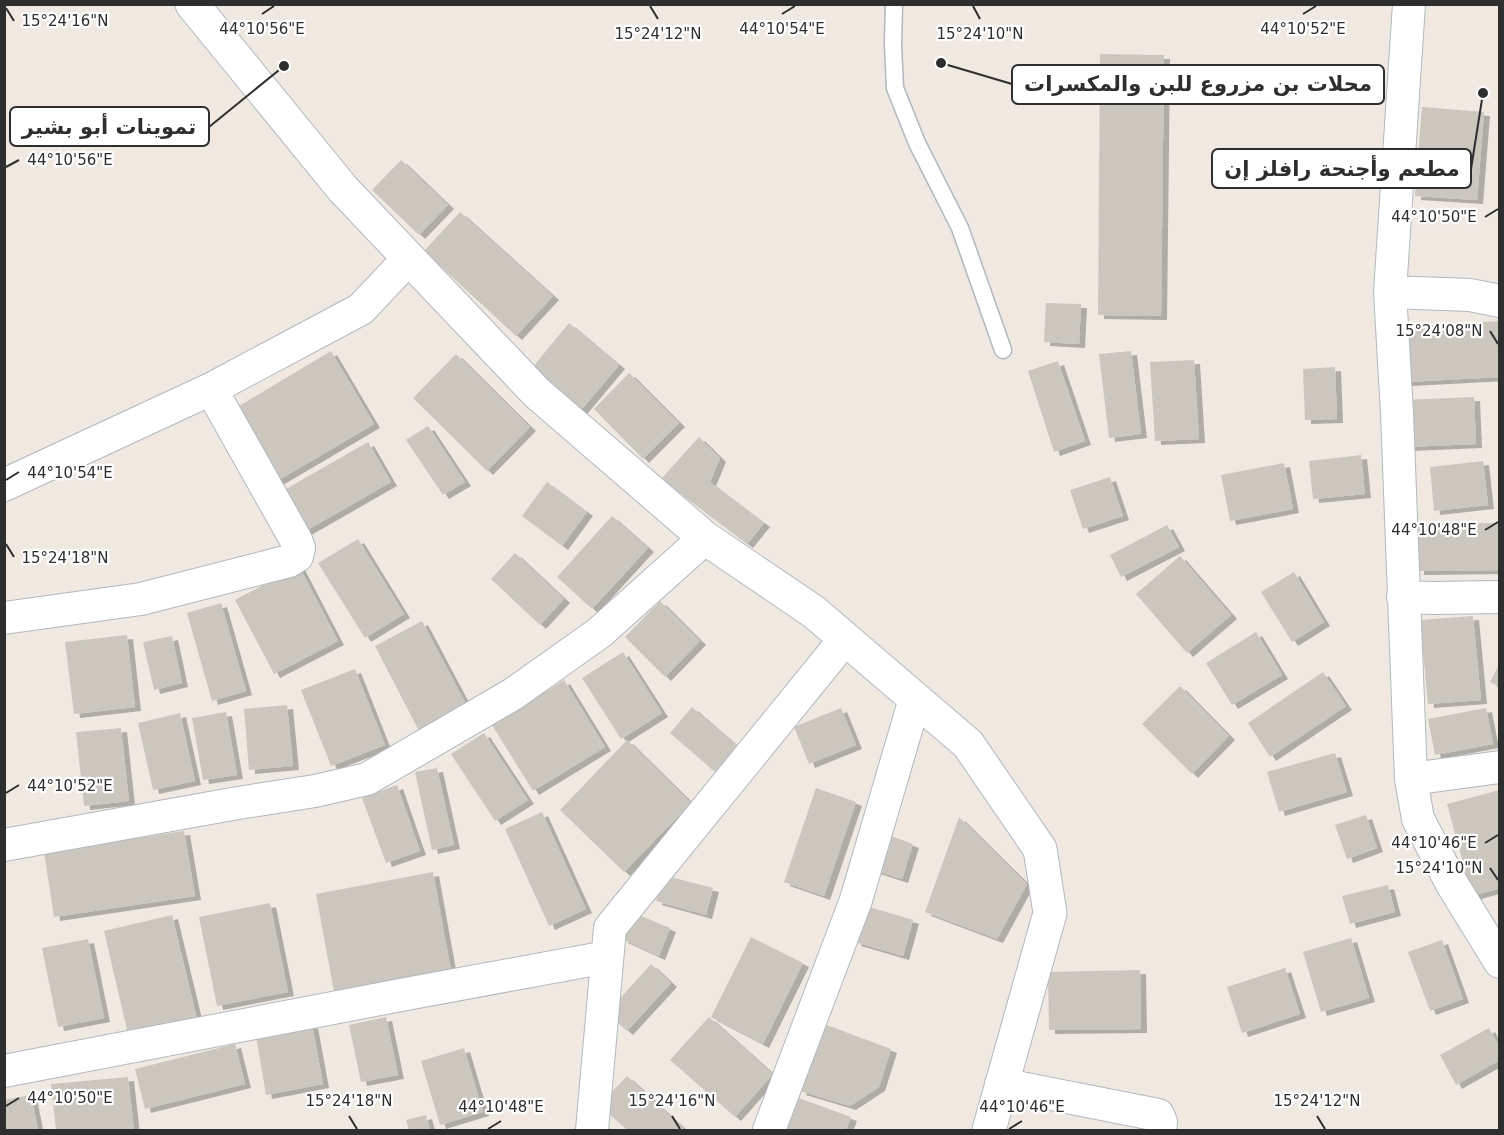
<svg xmlns="http://www.w3.org/2000/svg" width="1504" height="1135" font-family="'DejaVu Sans','Noto Sans Arabic',sans-serif">
	<style>
		.building { fill: #cbc7bf; filter: url(#shadow) }
		.lines { fill: none; stroke-linecap: round; stroke-linejoin: round }
		.service-casing { stroke: #b4b7c1; stroke-width: 19 }
		.minor-casing { stroke: #b4b7c1; stroke-width: 34 }
		.tertiary-casing { stroke: #b4b7c1; stroke-width: 35 }
		.service { stroke: #fff; stroke-width: 16 }
		.minor { stroke: #fff; stroke-width: 32 }
		.tertiary { stroke: #fff; stroke-width: 33 }
		.ticks { fill: none; stroke: #2e2e2e; stroke-width: 2 }
		.ticks-label { font-size: 15px; text-anchor: middle; fill: #2e2e2e; stroke: #fff; stroke-width: 4.5; stroke-linejoin: round; paint-order: stroke }
		.leader { fill: none; stroke: #2e2e2e; stroke-width: 2 }
		.callout-dot { fill: #2e2e2e; stroke: #fff; stroke-width: 2 }
		.callout { fill: #fff; stroke: #2e2e2e; stroke-width: 2 }
		.callout-label { font-size: 21px; text-anchor: middle; font-weight: bold; fill: #2e2e2e }
	</style>
	<defs>
		<filter id="shadow"><feDropShadow dx="6" dy="4" stdDeviation="0" flood-color="#0004"/></filter>
	</defs>
	<rect width="100%" height="100%" fill="#efe9e1"/>
	<path class="building" d="M1100,54l64,1 -3,261 -63,-1z
		M1422,107l62,5 -7,88 -62,-4z
		M401,160l47,45 -29,30 -47,-45z
		M460,212l93,84 -37,40 -92,-85z
		M1046,303l35,1 -2,40 -35,-2z
		M1499,321l1,56 -94,5 -4,-55z
		M569,323l50,42 -42,50 -50,-41z
		M331,351l43,73 -97,57 -43,-72z
		M1131,351l10,83 -32,4 -10,-84z
		M456,354l74,73 -43,44 -74,-73z
		M1194,360l5,79 -44,2 -5,-79z
		M1058,361l27,80 -31,11 -26,-81z
		M1335,367l2,52 -32,1 -2,-51z
		M629,373l50,50 -36,36 -49,-50z
		M1474,397l2,47 -71,3 -2,-47z
		M428,426l37,56 -22,13 -37,-55z
		M699,437l21,21 -10,24 54,41 -17,21 -86,-65z
		M368,442l23,40 -89,51 -23,-40z
		M1361,455l4,39 -52,5 -4,-38z
		M1483,461l5,44 -54,6 -4,-44z
		M1284,463l9,46 -63,12 -9,-46z
		M1110,477l13,39 -40,13 -13,-39z
		M547,482l40,30 -25,34 -40,-30z
		M612,516l36,32 -56,61 -35,-32z
		M1500,523v47l-82,1 -1,-47z
		M1167,525l12,22 -58,30 -11,-22z
		M358,539l46,75 -39,24 -47,-75z
		M515,553l49,46 -24,26 -49,-46z
		M1180,556l51,59 -44,38 -51,-59z
		M299,566l39,75 -64,33 -39,-74z
		M1294,572l30,50 -32,20 -31,-50z
		M660,601l40,40 -35,36 -40,-40z
		M221,603l25,88 -34,10 -25,-88z
		M1473,616l8,84 -53,4 -8,-84z
		M422,621l45,85 -48,25 -44,-85z
		M1256,632l26,43 -50,30 -26,-42z
		M127,635l8,72 -61,7 -9,-72z
		M172,636l10,47 -28,7 -11,-48z
		M623,652l39,61 -41,26 -39,-61z
		M1500,663v24l-10,-5z
		M355,669l30,76 -54,21 -30,-76z
		M1323,672l23,34 -76,51 -22,-34z
		M564,680l41,67 -72,44 -41,-66z
		M1180,686l49,50 -37,38 -50,-50z
		M287,705l6,61 -44,4 -5,-61z
		M692,707l46,40 -23,25 -45,-39z
		M841,708l15,37 -47,19 -15,-37z
		M1486,708l7,36 -58,11 -7,-36z
		M226,712l11,63 -34,5 -11,-62z
		M180,713l15,68 -42,9 -15,-67z
		M121,728l8,73 -45,5 -8,-74z
		M484,733l44,67 -33,21 -44,-67z
		M627,740l64,63 -67,69 -64,-62z
		M1335,753l12,39 -68,20 -12,-40z
		M437,768l17,77 -22,5 -17,-78z
		M397,785l23,66 -34,12 -24,-65z
		M816,788l40,14 -32,94 -40,-14z
		M1500,790v98l-28,8 -25,-92z
		M542,812l44,97 -37,17 -44,-97z
		M1366,815l11,33 -30,11 -12,-34z
		M959,817l68,67 -30,55 -72,-27z
		M184,831l11,65 -141,21 -10,-65z
		M883,833l30,11 -11,35 -31,-10z
		M433,872l18,99 -117,21 -18,-98z
		M663,875l50,13 -7,27 -50,-14z
		M1388,885l7,27 -45,12 -8,-28z
		M270,903l18,89 -71,14 -18,-89z
		M866,906l47,14 -10,36 -48,-14z
		M634,913l36,15 -11,28 -37,-17z
		M172,915l25,104 -69,15 -24,-103z
		M751,937l52,26 -40,81 -52,-27z
		M1351,938l18,60 -48,14 -18,-60z
		M88,939l16,79 -46,9 -16,-79z
		M1442,940l21,59 -33,12 -22,-59z
		M651,964l20,19 -44,48 -20,-18z
		M1285,968l15,46 -58,19 -15,-46z
		M1140,970l1,59 -92,1 -1,-58z
		M386,1017l12,58 -37,7 -12,-57z
		M709,1017l64,57 -38,43 -65,-57z
		M312,1024l11,60 -57,11 -10,-60z
		M824,1024l67,25 -12,38 -29,19 -50,-15z
		M1489,1028l11,20v12l-44,25 -16,-30z
		M235,1044l10,40 -100,25 -10,-40z
		M464,1048l19,64 -43,13 -19,-64z
		M627,1076l57,53 -1,1h-56l-28,-25z
		M128,1077l6,53h-78l-5,-46z
		M31,1095l7,35h-34v-30z
		M799,1098l52,19 -5,13h-59z
		M426,1115l4,15h-21l-3,-10z"/>
	<g class="lines">
		<defs>
			<path id="service" d="M894,4l-1,40 2,44 22,55 43,85 43,122"/>
			<path id="minor" d="M1409,4l-19,288 7,121 14,366 7,40 34,65 48,78
				M1390,292l80,3 30,6
				M4,485l207,-96
				M1403,597l30,1 67,-1
				M4,618l137,-19 148,-38 8,-5 2,-8 -3,-8 -85,-151 150,-80 48,-51
				M1411,779l89,-12
				M4,845l234,-42 77,-12 52,-12 146,-85 86,-61 106,-95
				M4,1071l402,-77 201,-37
				M1001,1084l157,31 3,7 -1,8
				M592,1130l18,-202 235,-289
				M769,1130l87,-230 59,-201"/>
			<path id="tertiary" d="M192,4l151,185 194,204 168,145 109,74 154,132 72,105 10,64 -61,217"/>
		</defs>
		<use href="#service" class="service-casing"/>
		<use href="#minor" class="minor-casing"/>
		<use href="#tertiary" class="tertiary-casing"/>
		<use href="#service" class="service"/>
		<use href="#minor" class="minor"/>
		<use href="#tertiary" class="tertiary"/>
	</g>
	<path class="ticks" d="M650,6l8,13M973,6l7,13M6,8l8,13M262,14l12,-8M782,14l13,-8M1303,14l13,-8M6,167l13,-7M1485,217l13,-8M1490,331l8,13M6,480l13,-8M1485,530l13,-8M6,544l8,13M6,793l13,-8M1485,843l13,-8M1490,868l8,12M6,1106l13,-8M349,1116l8,13M672,1116l8,13M1317,1116l8,13M488,1129l13,-8M1009,1129l13,-8"/>
	<g class="ticks-label">
		<text x="65" y="26">15°24'16"N</text>
		<text x="1303" y="34">44°10'52"E</text>
		<text x="262" y="34">44°10'56"E</text>
		<text x="782" y="34">44°10'54"E</text>
		<text x="658" y="39">15°24'12"N</text>
		<text x="980" y="39">15°24'10"N</text>
		<text x="70" y="165">44°10'56"E</text>
		<text x="1434" y="222">44°10'50"E</text>
		<text x="1439" y="336">15°24'08"N</text>
		<text x="70" y="478">44°10'54"E</text>
		<text x="1434" y="535">44°10'48"E</text>
		<text x="65" y="563">15°24'18"N</text>
		<text x="70" y="791">44°10'52"E</text>
		<text x="1434" y="848">44°10'46"E</text>
		<text x="1439" y="873">15°24'10"N</text>
		<text x="70" y="1103">44°10'50"E</text>
		<text x="349" y="1106">15°24'18"N</text>
		<text x="672" y="1106">15°24'16"N</text>
		<text x="1317" y="1106">15°24'12"N</text>
		<text x="501" y="1112">44°10'48"E</text>
		<text x="1022" y="1112">44°10'46"E</text>
	</g>
	<path class="leader" d="M941 63L1012 84M284 66L209 127M1483 93L1471 169"/>
	<g class="callout-dot">
		<circle cx="941" cy="63" r="6"/>
		<circle cx="284" cy="66" r="6"/>
		<circle cx="1483" cy="93" r="6"/>
	</g>
	<g class="callout">
		<rect x="1012" y="65" width="372" height="39" rx="6"/>
		<rect x="10" y="107" width="199" height="39" rx="6"/>
		<rect x="1212" y="149" width="259" height="39" rx="6"/>
	</g>
	<g class="callout-label">
		<text x="1198" y="91">محلات بن مزروع للبن والمكسرات</text>
		<text x="109" y="134">تموينات أبو بشير</text>
		<text x="1342" y="176">مطعم وأجنحة رافلز إن</text>
	</g>
	<rect width="1504" height="1135" fill="none" stroke="#2e2e2e" stroke-width="12"/>
</svg>
